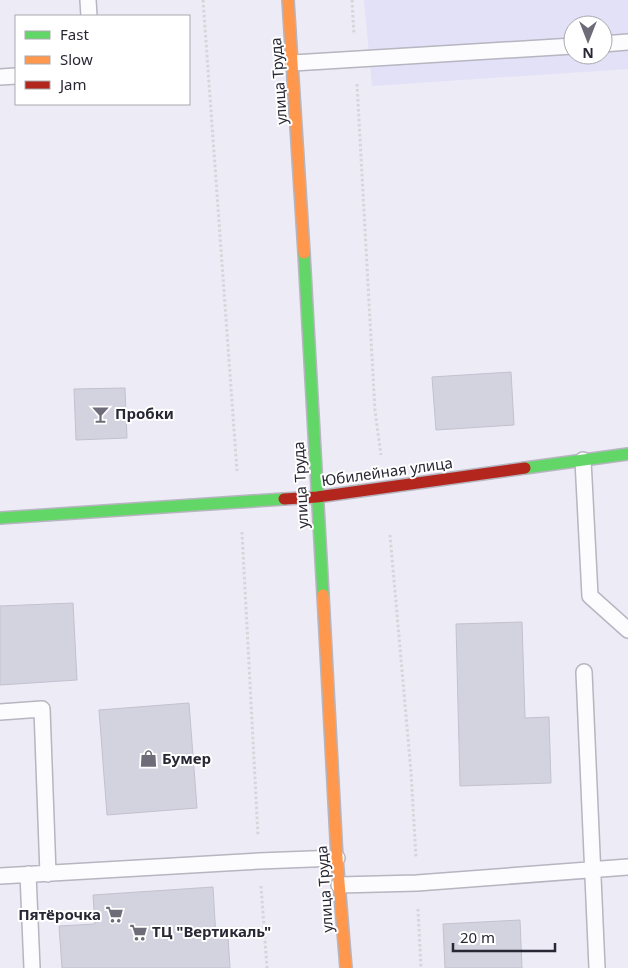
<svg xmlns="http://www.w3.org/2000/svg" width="628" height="968" font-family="'Noto Sans',sans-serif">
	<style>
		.built { fill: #e3e1f8; fill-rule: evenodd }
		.building { fill: #d3d2df; stroke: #c3c1cd }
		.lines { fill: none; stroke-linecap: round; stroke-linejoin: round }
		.lane-casing { stroke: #b6b5c0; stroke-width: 18 }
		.fast-casing { stroke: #b6b5c0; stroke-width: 14 }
		.slow-casing { stroke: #b6b5c0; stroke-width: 14 }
		.jam-casing { stroke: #b6b5c0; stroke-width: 14 }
		.path { stroke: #d6d5d9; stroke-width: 3; stroke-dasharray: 2.5 2.5; stroke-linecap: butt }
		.lane { stroke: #fcfcfe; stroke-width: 15 }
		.fast { stroke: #63d668; stroke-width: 11 }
		.slow { stroke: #ff974d; stroke-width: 11 }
		.jam { stroke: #b3261e; stroke-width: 11 }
		.labels { text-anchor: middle; stroke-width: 4; stroke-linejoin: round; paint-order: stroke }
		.street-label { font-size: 15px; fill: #282734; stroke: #fff }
		.poi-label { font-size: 15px; font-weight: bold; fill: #282734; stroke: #fff; text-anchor: start }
	</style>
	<rect width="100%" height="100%" fill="#ecebf6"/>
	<path class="built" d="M364,0h264v69l-256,17zM573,25h30v30h-30z"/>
	<path class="building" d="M511,372l3,53 -78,5 -4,-53z
		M125,388l2,50 -51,2 -2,-51z
		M73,603l4,77 -77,5v-79z
		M522,622l3,96 24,-1 2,66 -91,3 -4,-162z
		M189,703l8,105 -90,7 -8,-105z
		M213,887l3,51 12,-1 2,31h-168l-3,-42 36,-2 -2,-29z
		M520,920l2,48h-77l-2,-44z"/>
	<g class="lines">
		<defs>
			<path id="lane" d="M88,0l1,16
				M603,44l25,-2
				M293,63l280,-17
				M0,77l16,-1
				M583,460l7,136 38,34
				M584,672l13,296
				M0,712l42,-3 6,165
				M28,874l4,94
				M0,876l259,-15 78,-3
				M339,885l78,-2 211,-16"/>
			<path id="fast" d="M304,253l19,342
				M525,468l103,-14
				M0,518l284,-19"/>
			<path id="slow" d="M288,0l16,253
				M323,595l14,263 9,110"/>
			<path id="jam" d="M284,499l33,-2 208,-29"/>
		</defs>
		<use href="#lane" class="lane-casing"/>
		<use href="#fast" class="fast-casing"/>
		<use href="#slow" class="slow-casing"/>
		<use href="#jam" class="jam-casing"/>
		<path class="path" d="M203,0l34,471
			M352,0l2,35
			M357,84l18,327 6,44
			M242,532l16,303
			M390,535l21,237 5,86
			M261,886l6,82
			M418,909l3,59"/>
		<use href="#lane" class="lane"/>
		<use href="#fast" class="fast"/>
		<use href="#slow" class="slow"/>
		<use href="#jam" class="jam"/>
	</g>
	<defs>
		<symbol id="bar-bare" viewBox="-9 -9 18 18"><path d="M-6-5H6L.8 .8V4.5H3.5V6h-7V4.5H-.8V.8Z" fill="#6d6c78" stroke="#fff" stroke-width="2.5" paint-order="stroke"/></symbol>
		<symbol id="shop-bare" viewBox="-9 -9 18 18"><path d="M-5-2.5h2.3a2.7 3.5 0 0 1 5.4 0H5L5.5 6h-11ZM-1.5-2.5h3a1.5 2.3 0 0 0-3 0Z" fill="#6d6c78" stroke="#fff" stroke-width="2.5" paint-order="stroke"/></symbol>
		<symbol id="supermarket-bare" viewBox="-9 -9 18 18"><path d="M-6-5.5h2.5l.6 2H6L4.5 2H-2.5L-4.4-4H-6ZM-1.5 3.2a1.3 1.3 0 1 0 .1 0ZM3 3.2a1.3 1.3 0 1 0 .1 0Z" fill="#6d6c78" stroke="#fff" stroke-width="2.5" paint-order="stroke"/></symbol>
	</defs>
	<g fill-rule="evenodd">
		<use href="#bar-bare" x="88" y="402" width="25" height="25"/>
		<use href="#shop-bare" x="136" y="746" width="25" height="25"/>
		<use href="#supermarket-bare" x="102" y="902" width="25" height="25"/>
		<use href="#supermarket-bare" x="126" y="920" width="25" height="25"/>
	</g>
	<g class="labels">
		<g class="street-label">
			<text transform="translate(279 81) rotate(-94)" y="5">улица Труда</text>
			<text transform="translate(387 472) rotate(-8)" y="5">Юбилейная улица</text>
			<text transform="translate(301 485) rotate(-93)" y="5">улица Труда</text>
			<text transform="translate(325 889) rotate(-94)" y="5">улица Труда</text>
		</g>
		<g class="poi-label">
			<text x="115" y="419">Пробки</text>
			<text x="162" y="764">Бумер</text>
			<text x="101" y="920" text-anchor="end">Пятёрочка</text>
			<text x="152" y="937">ТЦ "Вертикаль"</text>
		</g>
	</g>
	<rect x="15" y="15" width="175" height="90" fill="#ffffff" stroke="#a9a9ae"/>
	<rect x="25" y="31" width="25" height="8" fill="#63d668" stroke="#a9a9ae"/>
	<text x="60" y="40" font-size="15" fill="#282734">Fast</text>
	<rect x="25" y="56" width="25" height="8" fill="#ff974d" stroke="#a9a9ae"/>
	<text x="60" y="65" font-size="15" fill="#282734">Slow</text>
	<rect x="25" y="81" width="25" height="8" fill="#b3261e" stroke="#a9a9ae"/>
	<text x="60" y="90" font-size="15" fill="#282734">Jam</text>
	<g transform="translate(588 40) rotate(180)"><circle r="24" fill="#ffffff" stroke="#a9a9ae"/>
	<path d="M0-4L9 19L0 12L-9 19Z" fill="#6d6c78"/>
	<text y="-8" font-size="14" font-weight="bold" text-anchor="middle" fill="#282734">N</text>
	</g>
	<path d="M453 943v8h102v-8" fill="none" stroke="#282734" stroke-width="2.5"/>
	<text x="460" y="943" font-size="15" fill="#282734" stroke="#ffffff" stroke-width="4" paint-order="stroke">20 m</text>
</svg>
